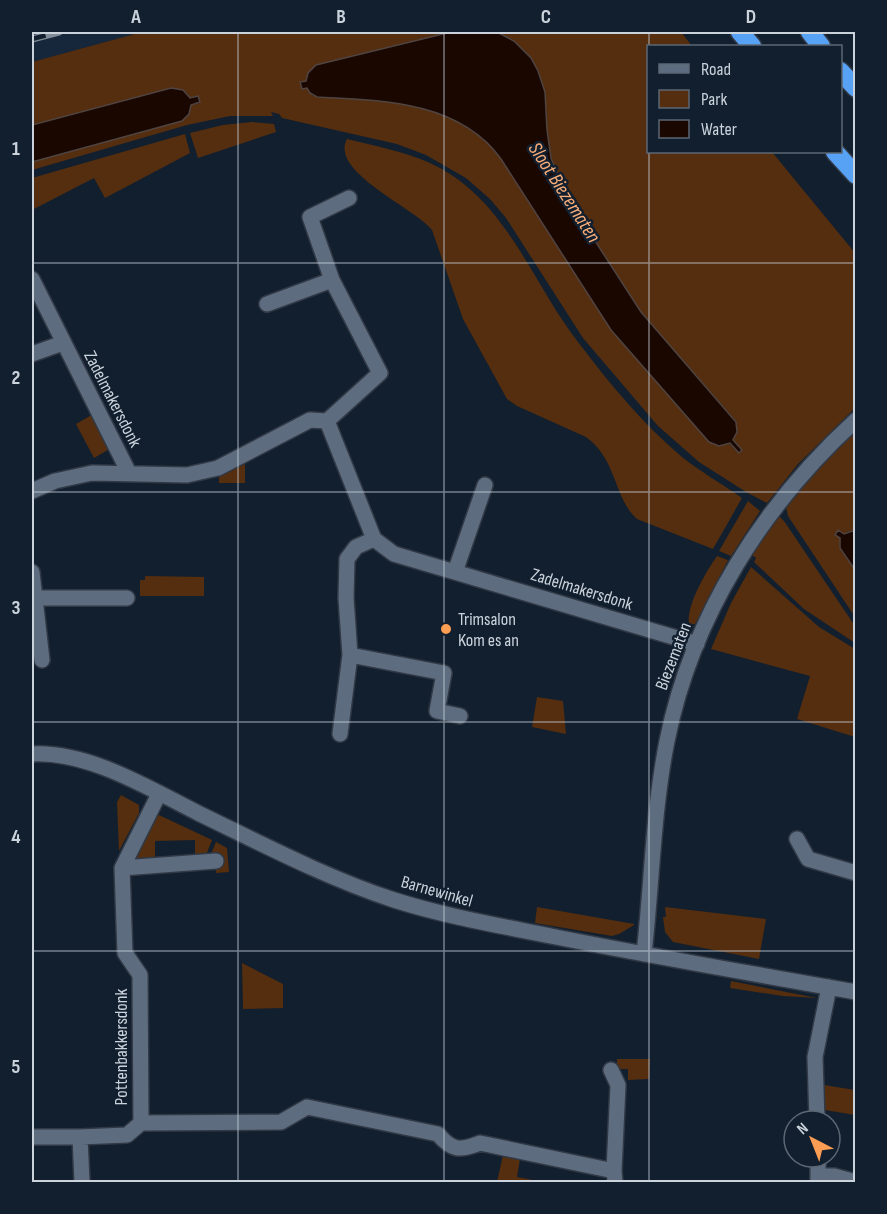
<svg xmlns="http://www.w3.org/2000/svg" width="887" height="1214" font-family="'Sofia Sans Condensed',sans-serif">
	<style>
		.built { fill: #17273b }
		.green { fill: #542e0e }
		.water { fill: #1a0700; stroke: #4f4442; stroke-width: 1.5 }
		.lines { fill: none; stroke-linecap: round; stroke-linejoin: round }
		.street-casing { stroke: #313946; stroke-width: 18 }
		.highway-casing { stroke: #313946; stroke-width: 21 }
		.street { stroke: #5d6d7f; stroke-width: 15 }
		.highway { stroke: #58a2f6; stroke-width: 18 }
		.rail-casing { stroke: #818b97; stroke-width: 7 }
		.rail { stroke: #121f2e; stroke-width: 4.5; stroke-dasharray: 14; stroke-linecap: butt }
		.grid { fill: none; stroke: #cad2dc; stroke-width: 1.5; stroke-opacity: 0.55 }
		.poi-dot { fill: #fc9d54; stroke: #121f2e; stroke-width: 2 }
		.labels { text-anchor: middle; stroke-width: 5; stroke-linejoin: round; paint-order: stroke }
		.street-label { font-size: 18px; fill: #cad2dc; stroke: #121f2e }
		.poi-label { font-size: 18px; fill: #cad2dc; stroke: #121f2e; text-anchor: start }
		.water-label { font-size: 20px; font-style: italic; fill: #f9ad78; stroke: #121f2e }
		.neatline { fill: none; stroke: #cad2dc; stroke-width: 2 }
		.grid-label { font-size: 20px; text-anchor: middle; font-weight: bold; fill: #cad2dc }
	</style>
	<rect width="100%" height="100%" fill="#121f2e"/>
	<path class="built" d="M32,32h110l-110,30z"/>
	<path class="green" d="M142,32h309l-135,33 -8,8 -1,8 -5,8 5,-1 6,8c66,3 145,4 188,63l101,157 21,28 116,109 3,-3 -9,-10 4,-8 -1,-11 -95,-109 -75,-116c-9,-18 -16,-38 -18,-58 -2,-14 -1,-29 -3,-42 -4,-31 -21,-52 -49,-64h185l11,14h-44v106h124l83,101v155l-57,56 -31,39 -21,-11 -47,-30 -41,-36 -75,-88 -77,-120 -16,-19 -24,-21 -40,-23 -29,-11 -115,-26 -3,-4 -8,-2 2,4h-43l-43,9 -155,45v-8l7,-3 143,-39 7,-6 2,-9 9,-2 -2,-7 -8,2 -4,-6 -15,-4 -139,37v-63z
		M252,122l22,2 2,8 -78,26 -8,-25 33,-8z
		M185,134l5,19 -85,45 -11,-20 -62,32v-32z
		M347,139c28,7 56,12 83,24 76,35 100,117 148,179 31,41 65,82 104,115 19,15 40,27 60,41l-29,51 -76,-30c-23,-20 -20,-60 -51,-82l-69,-31 -10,-7 -44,-80 -31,-89c-17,-22 -103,-58 -85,-91z
		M95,413l18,34 -19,11 -18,-34z
		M855,432v98c-5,1 -9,1 -12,6 -12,14 11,25 12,37 2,14 0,30 0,44l-67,-101 -2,-9 38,-46z
		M245,464v19h-26v-7z
		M748,501l12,10 -29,45 -12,-5z
		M779,516l5,5 71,105v17l-51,-34 -50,-47 2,-4 -4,-3z
		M717,556l11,4 -31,61 -2,3 -6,1c-3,-20 17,-53 28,-69z
		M751,567l68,60 36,22v88l-58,-18 13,-43 -99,-27 20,-46z
		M145,576l59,1v19h-64v-16h5z
		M537,697l26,4 3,33 -34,-7z
		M121,795l18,10v8l-20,38 -2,-49z
		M159,815l53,25 -6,15h-11v-15l-40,1v17h-19l17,-38z
		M216,842l11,6 2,24 -13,1v-4l3,-1v-14h-8z
		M537,907l97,17v1l-15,9 -7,2 -77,-13z
		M665,907l101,12 -7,40 -86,-17 -8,-10 -2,-15h3z
		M242,963l41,21v24l-40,1z
		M731,981l86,17 -34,-2 -53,-8z
		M617,1059h33l-1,20 -21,1v-11h-11z
		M824,1085l31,5v25l-30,-5z
		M503,1155l17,4 -3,18 26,5h-46z"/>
	<path class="water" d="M451,32h46l17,9 17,17 7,13 7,21 2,38 4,28 15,38 75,116 95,110 1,10 -4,8 9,10 -3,3 -9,-10 -11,3 -10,-4 -98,-112 -110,-171c-41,-58 -120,-59 -184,-62l-7,-4 -3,-5 -5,1 -2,-7 6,-1 2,-8 8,-8z
		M171,88l12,2 7,8 8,-2 2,6 -9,3 -2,9 -7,7 -150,41v-37z
		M838,530l6,4 11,-4v40l-15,-22v-10l-5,-3z"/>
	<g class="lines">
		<defs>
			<path id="street" d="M32,279l97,194
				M267,304l65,-24
				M32,354l31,-11
				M327,421l53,-48 -48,-93 -22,-63 39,-19
				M32,491l23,-10 37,-8 95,2 31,-7 92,-48 17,1 47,118 20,15 303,90
				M32,572l10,88
				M455,572l30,-87
				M36,598h91
				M350,655l94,18 -7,38 23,5
				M340,734l10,-79 -4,-57 1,-39 9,-12 18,-8
				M32,754c57,-3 118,35 168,60 64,31 127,64 194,86 57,18 114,27 172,39 96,19 193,36 290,53
				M797,839l11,20 48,14
				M122,868l94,-7
				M644,954c8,-71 9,-143 23,-213 25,-125 96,-236 189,-321
				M611,1070l7,15 -4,86
				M817,1121l-2,-64 14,-70
				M141,1123l140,-1 26,-15 131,27c14,17 22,17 42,9l134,28 1,11
				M32,1137h48
				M818,1157v25
				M818,1176h16l22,6
				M82,1182l-2,-45 47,-2 14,-12 -1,-148 -15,-22 -3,-85 37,-74"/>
			<path id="highway" d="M740,32l12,14
				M810,32l11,14
				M840,71l16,17
				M835,152l21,23"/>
		</defs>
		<use href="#street" class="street-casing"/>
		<use href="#highway" class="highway-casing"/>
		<use href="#street" class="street"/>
		<use href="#highway" class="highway"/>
		<defs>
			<path id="rail" d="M32,39l27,-7"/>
		</defs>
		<use href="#rail" class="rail-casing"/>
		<use href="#rail" class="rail"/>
	</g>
	<path class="grid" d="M238,32v1150M444,32v1150M649,32v14M649,152v1030M32,263h824M32,492h824M32,722h824M32,951h824"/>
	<circle class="poi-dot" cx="446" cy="629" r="6"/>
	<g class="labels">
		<g class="street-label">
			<text transform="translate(113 399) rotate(63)" y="6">Zadelmakersdonk</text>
			<text transform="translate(582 589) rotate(17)" y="6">Zadelmakersdonk</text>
			<text transform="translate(673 656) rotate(-69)" y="6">Biezematen</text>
			<text transform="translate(437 891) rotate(16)" y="6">Barnewinkel</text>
			<text transform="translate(121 1047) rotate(-90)" y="6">Pottenbakkersdonk</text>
		</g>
		<g class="poi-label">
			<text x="458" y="625">Trimsalon<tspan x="458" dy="21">Kom es an</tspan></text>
		</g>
		<g class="water-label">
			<text transform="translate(565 192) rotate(57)" y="7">Sloot Biezematen</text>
		</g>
	</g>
	<rect width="887" height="1214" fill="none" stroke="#121f2e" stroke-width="66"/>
	<rect x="647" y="45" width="195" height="108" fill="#121f2e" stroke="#5c6774" stroke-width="1.5"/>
	<rect x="659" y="64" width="30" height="9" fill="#5d6d7f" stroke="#5c6774" stroke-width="1.5"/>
	<text x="701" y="75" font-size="18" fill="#cad2dc">Road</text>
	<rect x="659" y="90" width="30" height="18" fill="#542e0e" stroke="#5c6774" stroke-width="1.5"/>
	<text x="701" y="105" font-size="18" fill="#cad2dc">Park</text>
	<rect x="659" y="120" width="30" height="18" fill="#1a0700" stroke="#5c6774" stroke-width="1.5"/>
	<text x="701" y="135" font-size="18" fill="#cad2dc">Water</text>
	<g transform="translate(812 1139) rotate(318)"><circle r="28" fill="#121f2e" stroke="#5c6774" stroke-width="1.5"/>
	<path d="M0-4.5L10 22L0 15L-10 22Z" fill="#fc9d54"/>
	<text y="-9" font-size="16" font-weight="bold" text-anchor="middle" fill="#cad2dc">N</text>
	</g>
	<rect x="33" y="33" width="821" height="1148" class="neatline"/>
	<g class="grid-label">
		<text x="136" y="23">A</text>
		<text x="341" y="23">B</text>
		<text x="546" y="23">C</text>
		<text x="751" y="23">D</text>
		<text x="16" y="155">1</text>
		<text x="16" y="384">2</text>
		<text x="16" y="614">3</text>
		<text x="16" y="843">4</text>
		<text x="16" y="1073">5</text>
	</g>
</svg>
